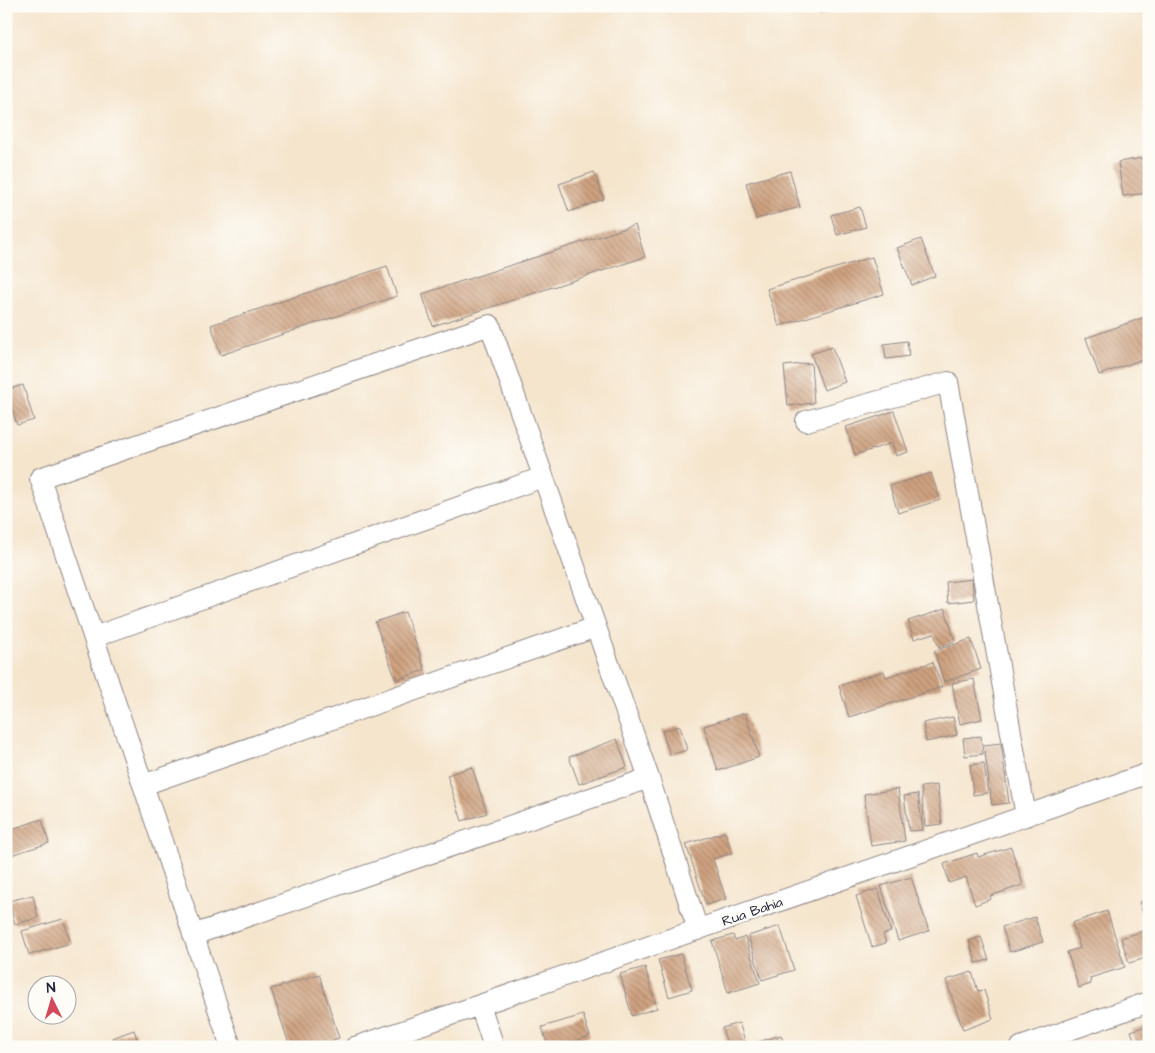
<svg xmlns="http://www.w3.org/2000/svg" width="1155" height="1053" font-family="'Architects Daughter',sans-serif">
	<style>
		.building { fill: url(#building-back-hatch) }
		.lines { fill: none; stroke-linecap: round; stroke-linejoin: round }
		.minor-casing { stroke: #8c8484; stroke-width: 22 }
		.minor { stroke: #fff; stroke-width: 20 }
		.labels { text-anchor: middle; stroke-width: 5; stroke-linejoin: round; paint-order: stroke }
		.street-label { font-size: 14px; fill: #22223b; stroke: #fdfcf7 }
	</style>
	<defs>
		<pattern id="building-back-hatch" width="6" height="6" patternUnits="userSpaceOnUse" patternTransform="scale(1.25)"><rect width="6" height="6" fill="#cfa280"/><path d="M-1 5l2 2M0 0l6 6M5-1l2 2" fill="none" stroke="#a8846a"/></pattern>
	</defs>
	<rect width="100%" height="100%" fill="#fdfcf7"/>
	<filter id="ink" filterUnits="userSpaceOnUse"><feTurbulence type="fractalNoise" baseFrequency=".02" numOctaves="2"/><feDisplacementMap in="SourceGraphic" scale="10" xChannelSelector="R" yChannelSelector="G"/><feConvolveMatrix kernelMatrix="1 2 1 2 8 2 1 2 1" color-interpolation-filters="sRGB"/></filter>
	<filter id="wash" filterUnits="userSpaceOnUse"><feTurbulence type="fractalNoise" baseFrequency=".0096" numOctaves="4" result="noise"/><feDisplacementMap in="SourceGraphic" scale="20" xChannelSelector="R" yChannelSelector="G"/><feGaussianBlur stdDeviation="1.12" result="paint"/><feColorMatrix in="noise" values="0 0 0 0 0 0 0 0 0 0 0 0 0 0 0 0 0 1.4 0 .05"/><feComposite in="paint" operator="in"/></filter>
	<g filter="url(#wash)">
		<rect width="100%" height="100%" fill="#f5e5cd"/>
		<g id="blocks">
			<path class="building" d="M819,6h37v2l-37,5z
				M1149,157v36l-26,3 -5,-34z
				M790,171l10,36 -44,12 -10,-36z
				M594,172l10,27 -35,13 -10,-28z
				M860,207l6,20 -29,8 -6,-20z
				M635,225l10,32 -212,69 -11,-32z
				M921,239l14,37 -23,9 -15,-37z
				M872,257l12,37 -105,32 -12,-37z
				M387,266l10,30 -176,59 -10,-30z
				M1145,317l4,11v29l-50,18 -13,-37z
				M907,341l2,15 -23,3 -2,-15z
				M832,347l13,35 -21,8 -13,-36z
				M811,363l3,40 -26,3 -4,-40z
				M23,385l11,35 -17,5 -11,-35z
				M894,411l14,41 -12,4 -4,-13 -37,12 -9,-28z
				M931,473l9,27 -42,13 -8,-27z
				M972,579l2,21 -26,3 -2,-21z
				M945,609l10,32 -16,6 -5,-14 -20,6 -6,-18z
				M405,612l20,58 -29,10 -21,-58z
				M971,639l10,30 -37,13 -10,-31z
				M933,662l9,25 -93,30 -10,-31 45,-15 2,6z
				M974,679l8,40 -22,5 -8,-41z
				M745,713l14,44 -41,14 -14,-45z
				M953,717l4,18 -31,7 -3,-19z
				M680,726l7,24 -17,5 -8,-24z
				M981,736l2,18 -18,2 -2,-18z
				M617,739l10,28 -48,17 -10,-27z
				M1001,743l8,60 -17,2 -8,-60z
				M984,763l4,30 -15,2 -3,-30z
				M472,767l15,46 -25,8 -15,-46z
				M937,785l5,39 -17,2 -4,-39z
				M898,789l7,52 -34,5 -7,-52z
				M918,794l5,36 -14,1 -5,-35z
				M42,819l7,24 -41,13 -2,-25z
				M725,832l7,21 -19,6 13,40 -20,6 -20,-61z
				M1011,847l12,38 -33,11 1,3 -16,6 -9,-28 -17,6 -5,-19 33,-11 1,4z
				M911,877l18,54 -31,10 -17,-55z
				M878,889l13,43 -8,2 3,9 -14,4 -16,-51z
				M33,895l5,23 -23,6 -6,-23z
				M1149,899v30h-1l-9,-27z
				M1107,911l18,56 -35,11 1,6 -12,4 -12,-36 13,-4 -8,-25z
				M1035,917l8,25 -33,10 -8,-25z
				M63,919l8,24 -42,12 -7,-24z
				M780,926l14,44 -32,10 -14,-44z
				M1143,931l6,17v9l-20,6 -8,-25z
				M733,935l2,6 10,-4 15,46 -32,10 -16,-52z
				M981,937l8,23 -13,3 -7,-22z
				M681,954l11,36 -23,7 -11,-37z
				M645,967l12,41 -25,8 -12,-42z
				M972,972l6,19 6,-1 9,29 -30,11 -17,-50z
				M319,974l20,64 -27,9h-22l-19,-58z
				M583,1015l7,21 -33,11h-9l-6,-20z
				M739,1023l8,24h-19l-6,-19z
				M1149,1025v22h-12l-6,-16z
				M134,1030l6,17h-25l-3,-9z
				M781,1035l4,12h-32l-1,-3z"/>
		</g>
	</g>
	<g filter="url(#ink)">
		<use href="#blocks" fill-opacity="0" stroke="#8c8484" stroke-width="1"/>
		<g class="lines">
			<defs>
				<path id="minor" d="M806,421l142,-39 78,434
					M94,637l449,-160
					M143,785l453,-158
					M193,935l456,-157
					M480,1005l14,42
					M231,1047l-191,-569 450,-153 159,453 49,152
					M355,1047l125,-42 669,-232
					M1021,1047l128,-45"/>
			</defs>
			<use href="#minor" class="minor-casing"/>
			<use href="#minor" class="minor"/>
		</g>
	</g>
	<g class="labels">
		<g class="street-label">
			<text transform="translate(752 911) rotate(-19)" y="5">Rua Bahia</text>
		</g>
	</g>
	<rect width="1155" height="1053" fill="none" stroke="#fdfcf7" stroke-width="25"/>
	<g transform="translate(52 1000) rotate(355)"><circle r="24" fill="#fdfcf7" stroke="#a5a5ac"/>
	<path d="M0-4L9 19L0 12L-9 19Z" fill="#d1495b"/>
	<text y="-8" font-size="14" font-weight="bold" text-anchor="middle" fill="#22223b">N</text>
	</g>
</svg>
